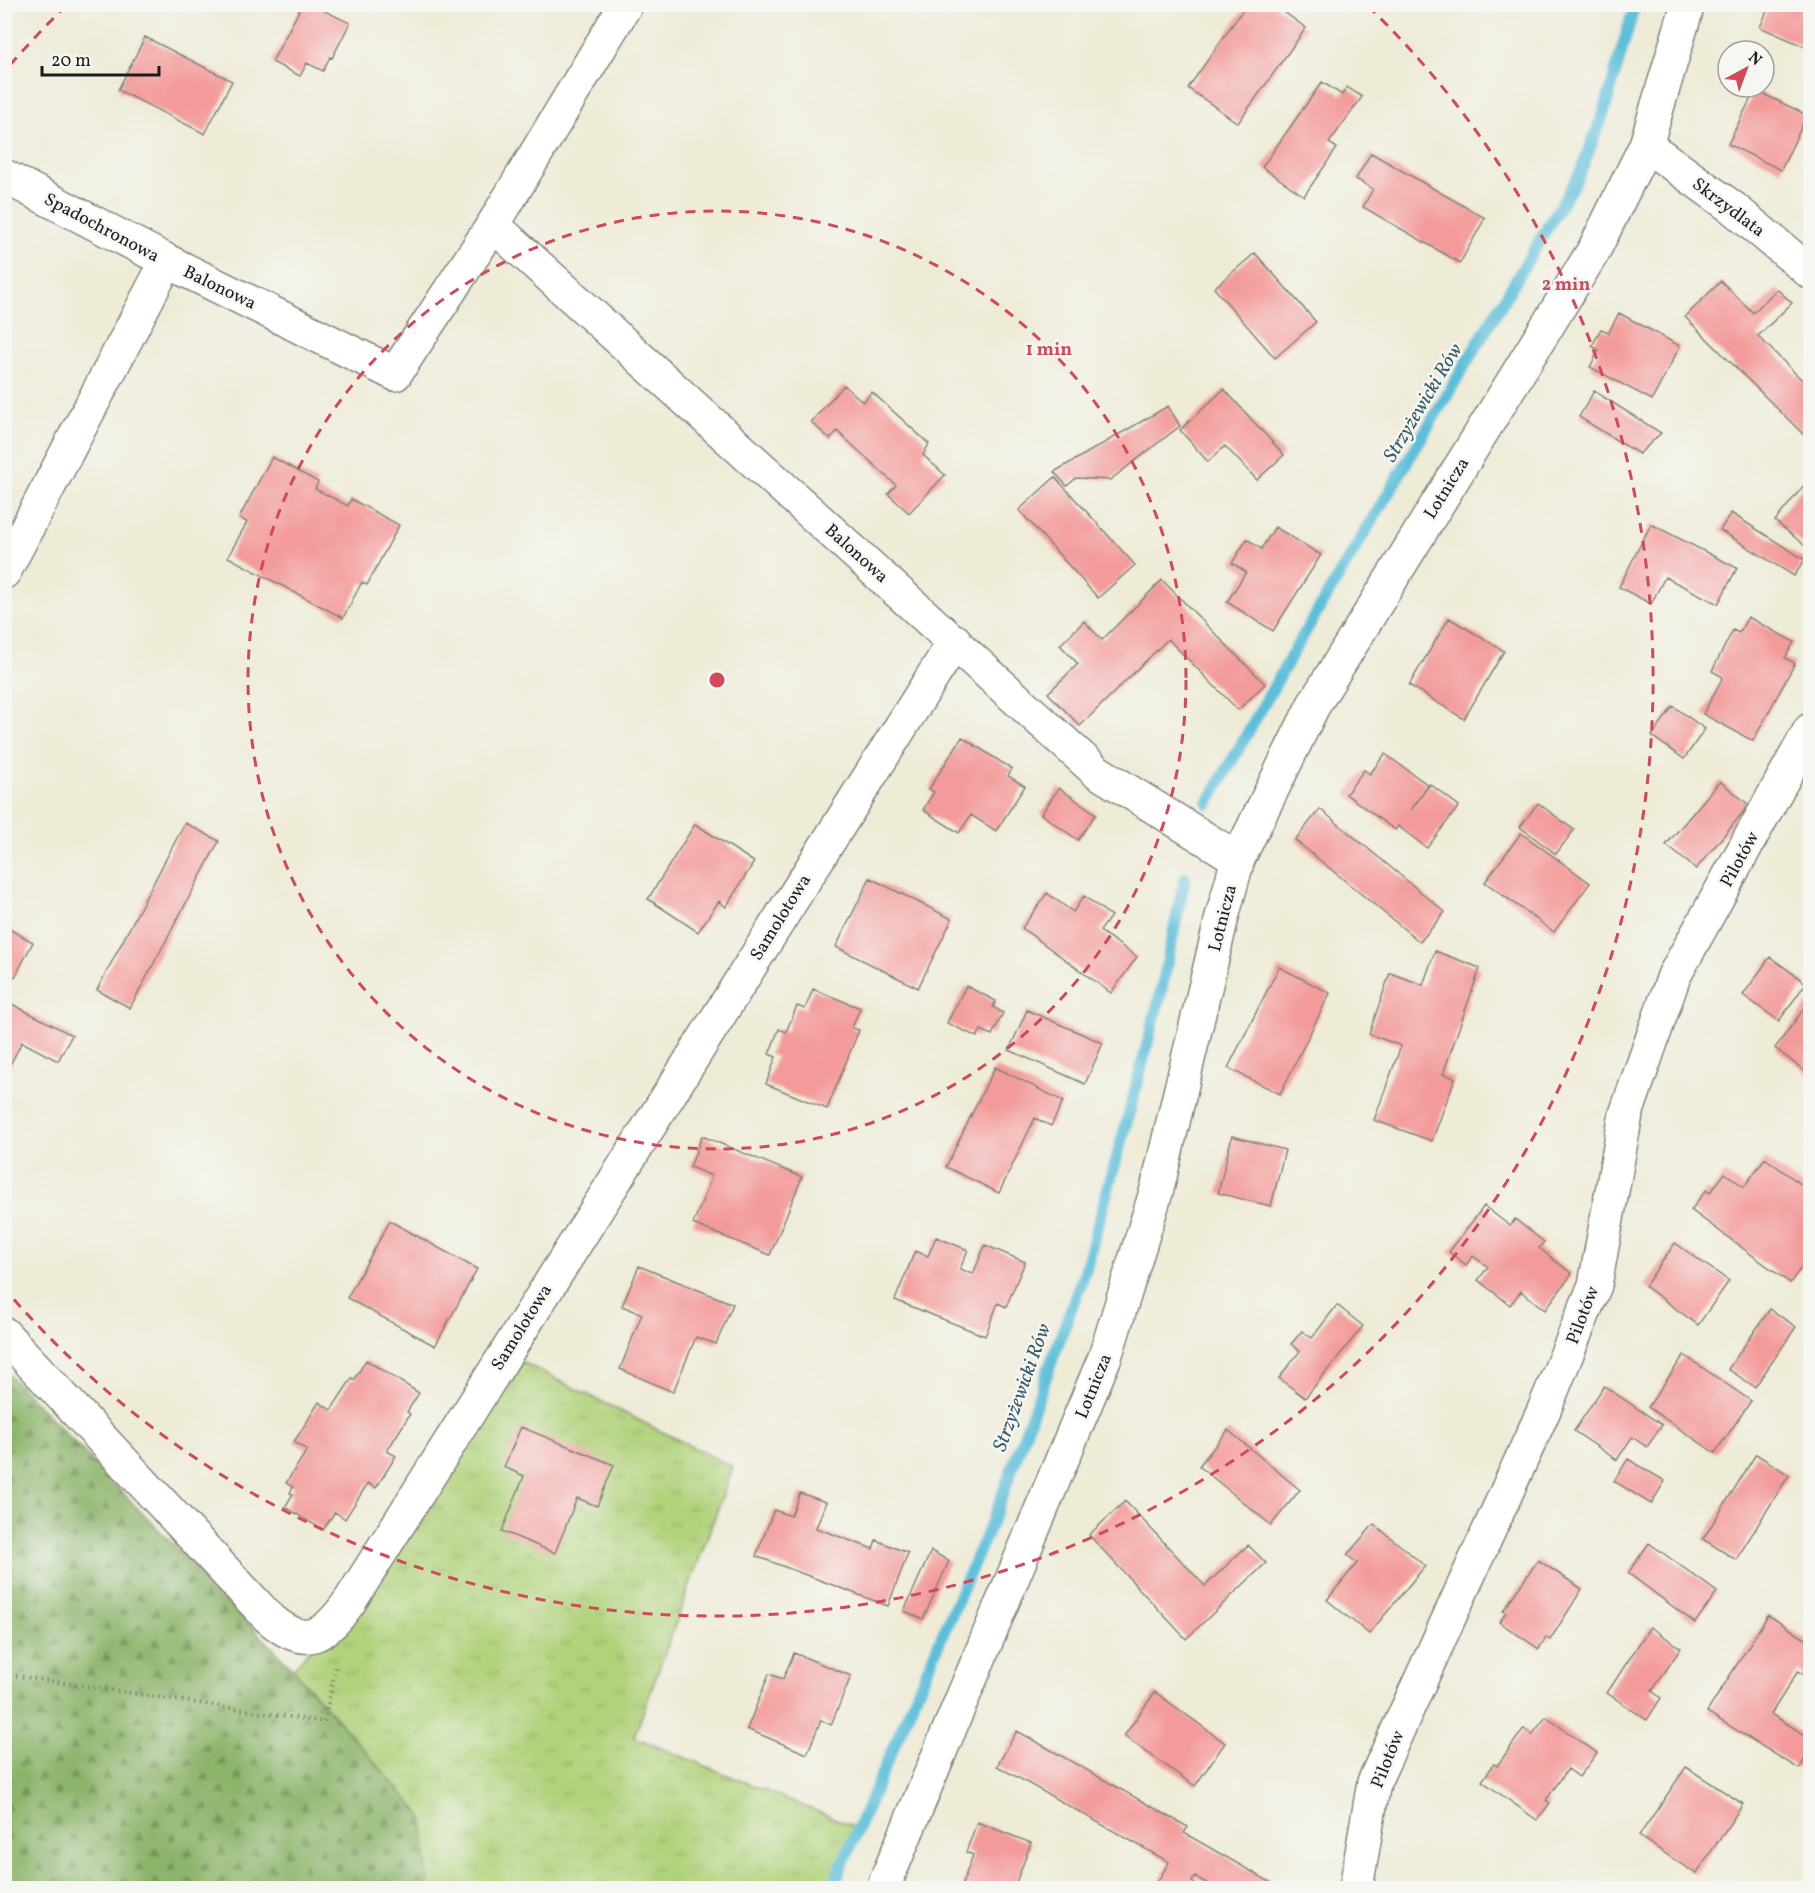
<svg xmlns="http://www.w3.org/2000/svg" width="1815" height="1893" font-family="Vollkorn,serif">
	<style>
		.grass { fill: url(#grass-tufts); stroke: #66774b; stroke-width: 1.5 }
		.forest { fill: url(#forest-firs); stroke: #546843; stroke-width: 1.5 }
		.lines { fill: none; stroke-linecap: round; stroke-linejoin: round }
		.stream { stroke: #5cbfda; stroke-width: 12 }
		.building { fill: #f39b9a }
		.minor-casing { stroke: #85847a; stroke-width: 36 }
		.tertiary-casing { stroke: #85847a; stroke-width: 36 }
		.path { stroke: #85847a; stroke-width: 4; stroke-dasharray: 1.5 4.5; stroke-linecap: butt }
		.minor { stroke: #fff; stroke-width: 33 }
		.tertiary { stroke: #fff; stroke-width: 33 }
		.ring { fill: none; stroke: #d1495b; stroke-width: 3; stroke-dasharray: 10 8 }
		.labels { text-anchor: middle; stroke-width: 5; stroke-linejoin: round; paint-order: stroke }
		.street-label { font-size: 18px; fill: #1c1c1c; stroke: #f6f6f2 }
		.water-label { font-size: 20px; font-style: italic; fill: #365d68; stroke: #f6f6f2 }
		.centre { fill: #d1495b; stroke: #f6f6f2; stroke-width: 3 }
		.ring-label { font-size: 18px; text-anchor: middle; font-weight: bold; fill: #d1495b; stroke: #f6f6f2; stroke-width: 5; stroke-linejoin: round; paint-order: stroke }
	</style>
	<defs>
		<pattern id="grass-tufts" width="24" height="20" patternUnits="userSpaceOnUse" patternTransform="scale(1.5)"><rect width="24" height="20" fill="#b0d27a"/><path d="M3 7l-1-3M5 7V3M7 7l1-3M15 17l-1-3M17 17v-4M19 17l1-3" fill="none" stroke="#97b469"/></pattern>
		<pattern id="forest-firs" width="22" height="20" patternUnits="userSpaceOnUse" patternTransform="scale(1.5)"><rect width="22" height="20" fill="#8cb46a"/><path d="M5 1l3.5 6h-7zM16 11l3.5 6h-7z" fill="#729256"/></pattern>
	</defs>
	<rect width="100%" height="100%" fill="#f6f6f2"/>
	<filter id="ink" filterUnits="userSpaceOnUse"><feTurbulence type="fractalNoise" baseFrequency=".0167" numOctaves="2"/><feDisplacementMap in="SourceGraphic" scale="12" xChannelSelector="R" yChannelSelector="G"/><feConvolveMatrix kernelMatrix="1 2 1 2 8 2 1 2 1" color-interpolation-filters="sRGB"/></filter>
	<filter id="wash" filterUnits="userSpaceOnUse"><feTurbulence type="fractalNoise" baseFrequency=".008" numOctaves="4" result="noise"/><feDisplacementMap in="SourceGraphic" scale="24" xChannelSelector="R" yChannelSelector="G"/><feGaussianBlur stdDeviation="1.35" result="paint"/><feColorMatrix in="noise" values="0 0 0 0 0 0 0 0 0 0 0 0 0 0 0 0 0 1.4 0 .05"/><feComposite in="paint" operator="in"/></filter>
	<g filter="url(#wash)">
		<rect width="100%" height="100%" fill="#eeebd7"/>
		<path class="grass" d="M504,1353l229,114 -99,270 224,91 -26,60h-403l-7,-71 -129,-148 57,-68z"/>
		<path class="forest" d="M4,1370l289,299 130,148 6,71h-424z"/>
		<g class="lines">
			<path class="stream" d="M1208,803l90,-159 282,-471 24,-61 31,-108
				M832,1888l164,-376 89,-241 42,-150 33,-125 25,-118"/>
		</g>
		<g id="blocks">
			<path class="building" d="M1247,4h26l33,24 -68,95 -50,-35z
				M1770,4h40v45l-50,-22z
				M302,5h10l38,18 -18,35 -2,-1 -7,14 -16,-8 -7,13 -28,-14z
				M145,37l87,44 -27,53 -87,-44z
				M1322,82l20,13 5,-8 15,10 -33,46 8,5 -33,48 -42,-29z
				M1755,90l52,25 -26,55 -53,-26z
				M1371,153l114,65 -25,45 -97,-56 10,-18 -17,-10z
				M1255,253l61,69 -41,36 -61,-70z
				M1721,281l32,32 24,-24 15,14 -34,33 52,52v46l-3,4 -122,-121z
				M1619,313l61,33 -28,54 -62,-33 9,-17 -7,-4 9,-17 8,3z
				M844,385l19,17 9,-10 57,52 -6,11 22,20 -36,38 -21,-19 8,-9 -59,-54 -7,8 -19,-17z
				M1224,389l60,66 -27,25 -32,-34 -17,16 -28,-32z
				M1594,391l67,42 -22,21 -60,-37z
				M1168,406l12,20 -70,54 -34,-2 -9,8 -13,-14z
				M272,457l46,25 -3,7 33,17 3,-7 48,26 -32,60 -5,-3 -19,36 -115,-61 19,-35 -8,-4z
				M1055,477l80,88 -37,33 -79,-88z
				M1809,479l1,1v70l-35,-29z
				M1731,513l74,47 -11,16 -74,-46z
				M1651,524l86,44 -19,36 -53,-27 -14,27 -32,-17z
				M1275,527l46,28 -48,76 -46,-29 19,-30 -14,-9 15,-24 14,10z
				M1162,580l103,104 -27,26 -70,-71 -88,87 -32,-33 30,-29 -18,-19 24,-24 18,19z
				M1748,617l46,25 -9,16 10,5 -42,78 -50,-27 20,-37 -11,-6 21,-41 6,3z
				M1449,618l55,33 -40,68 -55,-34z
				M1673,706l32,23 -21,30 -32,-23z
				M962,737l50,32 -4,7 17,10 -29,45 -25,-16 -12,18 -36,-23 11,-18 -5,-3z
				M1385,754l43,31 -17,25 19,-26 29,22 -32,42 -29,-22 -3,4 -49,-36 18,-24 6,4z
				M1720,781l29,24 -53,64 -30,-24z
				M1059,788l37,26 -18,26 -37,-26z
				M1538,803l36,27 -18,24 -36,-27z
				M1320,809l125,103 -25,30 -125,-102z
				M185,823l34,18 -89,167 -33,-18z
				M695,824l59,38 -28,45 -7,-6 -21,31 -50,-33z
				M1521,833l69,50 -36,49 -69,-50z
				M870,878l82,41 -34,69 -82,-41z
				M1047,893l26,19 11,-16 27,20 -11,15 37,26 -26,36 -89,-65z
				M5,927l28,15 -18,35 -10,-6z
				M1435,951l45,17 -37,106 12,4 -23,63 -58,-21 27,-74 -32,-12 21,-61 33,12z
				M1770,957l36,26 -27,38 -36,-26z
				M1279,967l51,26 -50,101 -52,-26z
				M966,986l30,15 -3,6 10,6 -11,22 -11,-5 -4,7 -30,-14z
				M813,989l47,19 -8,20 7,2 -32,79 -61,-25 10,-27 -7,-3 10,-25 7,3 11,-26 8,3z
				M4,1000l68,35 -14,26 -36,-19 -18,34z
				M1810,1001v74l-35,-27z
				M1027,1010l76,33 -18,41 -76,-34z
				M995,1067l68,34 -12,25 -16,-8 -36,75 -53,-26z
				M702,1136l100,41 -32,78 -77,-31 19,-48 -22,-9z
				M1232,1136l53,14 -14,56 -53,-13z
				M1765,1158l45,33v65l-20,27 -99,-73 15,-20 4,3 15,-20 19,14z
				M1484,1206l26,20 5,-7 29,23 -5,6 33,26 -27,36 -24,-19 -11,14 -32,-25 10,-13 -15,-11 -7,9 -17,-13z
				M390,1221l87,48 -42,77 -88,-48z
				M936,1237l32,13 -8,19 13,5 12,-29 40,17 -19,45 -8,-4 -13,33 -90,-36 20,-49 13,5z
				M1675,1243l54,38 -31,44 -53,-39z
				M639,1266l94,38 -17,40 -20,-7 -23,55 -53,-23 22,-55 -20,-8z
				M1337,1305l26,21 -58,72 -26,-20 21,-27 -9,-7 11,-13 10,7z
				M1770,1309l26,18 -41,60 -27,-18z
				M1684,1355l67,46 -36,52 -67,-46z
				M366,1360l53,33 -12,19 3,2 -23,37 9,5 -20,32 -8,-5 -23,36 -10,-7 -12,18 -38,-23 8,-13 -3,-1 3,-6 -7,-4 21,-33 -13,-8 25,-40 12,8 21,-32 2,2z
				M1604,1386l58,39 -15,22 -15,-10 -15,23 -43,-29z
				M521,1427l93,38 -17,41 -20,-8 -22,55 -53,-22 22,-55 -20,-9z
				M1228,1430l72,60 -29,35 -72,-59z
				M1756,1454l33,21 -53,85 -33,-21z
				M1628,1459l37,22 -14,23 -37,-23z
				M800,1493l26,9 -10,26 57,21 3,-9 32,13 -20,53 -132,-50 18,-46 17,6z
				M1125,1501l80,85 43,-41 18,18 -80,76 -97,-104z
				M1374,1524l51,42 -56,68 -42,-34 30,-37 -10,-8z
				M1649,1543l68,49 -22,31 -67,-50z
				M931,1551l18,10 -26,58 -19,-8z
				M1538,1560l44,29 -32,51 -4,-3 -7,12 -40,-27 7,-9 -3,-2z
				M1768,1615l42,27v37l-12,-8 -27,43 39,24v13l-11,18 -92,-57z
				M1650,1627l31,21 -29,43 9,7 -14,22 -40,-27z
				M794,1653l57,23 -20,49 -10,-5 -14,34 -60,-25 22,-55 14,5z
				M1155,1692l70,51 -30,43 -71,-50z
				M1546,1717l51,36 -18,24 -11,-8 -22,31 4,3 -13,17 -55,-39 12,-17 3,2 27,-38 8,7z
				M1017,1731l171,96 -4,6 93,53 -1,2h-60l-21,-11 -3,5 9,6h-47l15,-26 -172,-96z
				M1686,1767l57,37 -47,70 -57,-38z
				M977,1822l54,21 -17,45h-43l-9,-3 11,-30 -7,-3z"/>
		</g>
	</g>
	<g filter="url(#ink)">
		<use href="#blocks" fill-opacity="0" stroke="#85847a" stroke-width="1.5"/>
		<g class="lines">
			<defs>
				<path id="minor" d="M626,4l-133,221 603,546 142,88
					M1646,145l87,63 77,64
					M4,176l163,85
					M4,572l163,-311 228,113 98,-149
					M4,1334l264,283c37,33 56,21 82,-16l605,-960
					M1356,1888l18,-106 170,-372 51,-125 31,-171 48,-138 136,-246"/>
				<path id="tertiary" d="M883,1888l222,-531 52,-168 65,-272 16,-58 75,-153 281,-456 52,-105 42,-141"/>
			</defs>
			<use href="#minor" class="minor-casing"/>
			<use href="#tertiary" class="tertiary-casing"/>
			<path class="path" d="M4,1674l320,48 12,-56"/>
			<use href="#minor" class="minor"/>
			<use href="#tertiary" class="tertiary"/>
		</g>
	</g>
	<g class="ring">
		<circle cx="717" cy="680" r="469"/>
		<path d="M10 65A937 937 0 0 1 66 6M1368 6A937 937 0 1 1 10 1295"/>
	</g>
	<g class="labels">
		<g class="street-label">
			<text transform="translate(1729 207) rotate(37)" y="6">Skrzydlata</text>
			<text transform="translate(102 227) rotate(28)" y="6">Spadochronowa</text>
			<text transform="translate(220 287) rotate(26)" y="6">Balonowa</text>
			<text transform="translate(1446 488) rotate(-58)" y="6">Lotnicza</text>
			<text transform="translate(857 553) rotate(42)" y="6">Balonowa</text>
			<text transform="translate(1739 859) rotate(-61)" y="6">Pilotów</text>
			<text transform="translate(780 917) rotate(-58)" y="6">Samolotowa</text>
			<text transform="translate(1222 918) rotate(-76)" y="6">Lotnicza</text>
			<text transform="translate(1582 1315) rotate(-69)" y="6">Pilotów</text>
			<text transform="translate(521 1327) rotate(-58)" y="6">Samolotowa</text>
			<text transform="translate(1093 1386) rotate(-68)" y="6">Lotnicza</text>
			<text transform="translate(1387 1759) rotate(-68)" y="6">Pilotów</text>
		</g>
		<g class="water-label">
			<text transform="translate(1422 402) rotate(-59)" y="7">Strzyżewicki Rów</text>
			<text transform="translate(1021 1387) rotate(-70)" y="7">Strzyżewicki Rów</text>
		</g>
	</g>
	<circle cx="717" cy="680" r="9" class="centre"/>
	<g class="ring-label">
		<text x="1566" y="290">2 min</text>
		<text x="1049" y="355">1 min</text>
	</g>
	<rect width="1815" height="1893" fill="none" stroke="#f6f6f2" stroke-width="24"/>
	<g transform="translate(1746 69) rotate(41)"><circle r="28" fill="#f6f6f2" stroke="#9f9f9c" stroke-width="1.5"/>
	<path d="M0-4.5L10 22L0 15L-10 22Z" fill="#d1495b"/>
	<text y="-9" font-size="16" font-weight="bold" text-anchor="middle" fill="#1c1c1c">N</text>
	</g>
	<path d="M42 66v9h117v-9" fill="none" stroke="#1c1c1c" stroke-width="3"/>
	<text x="51" y="66" font-size="18" fill="#1c1c1c" stroke="#f6f6f2" stroke-width="4.5" paint-order="stroke">20 m</text>
</svg>
